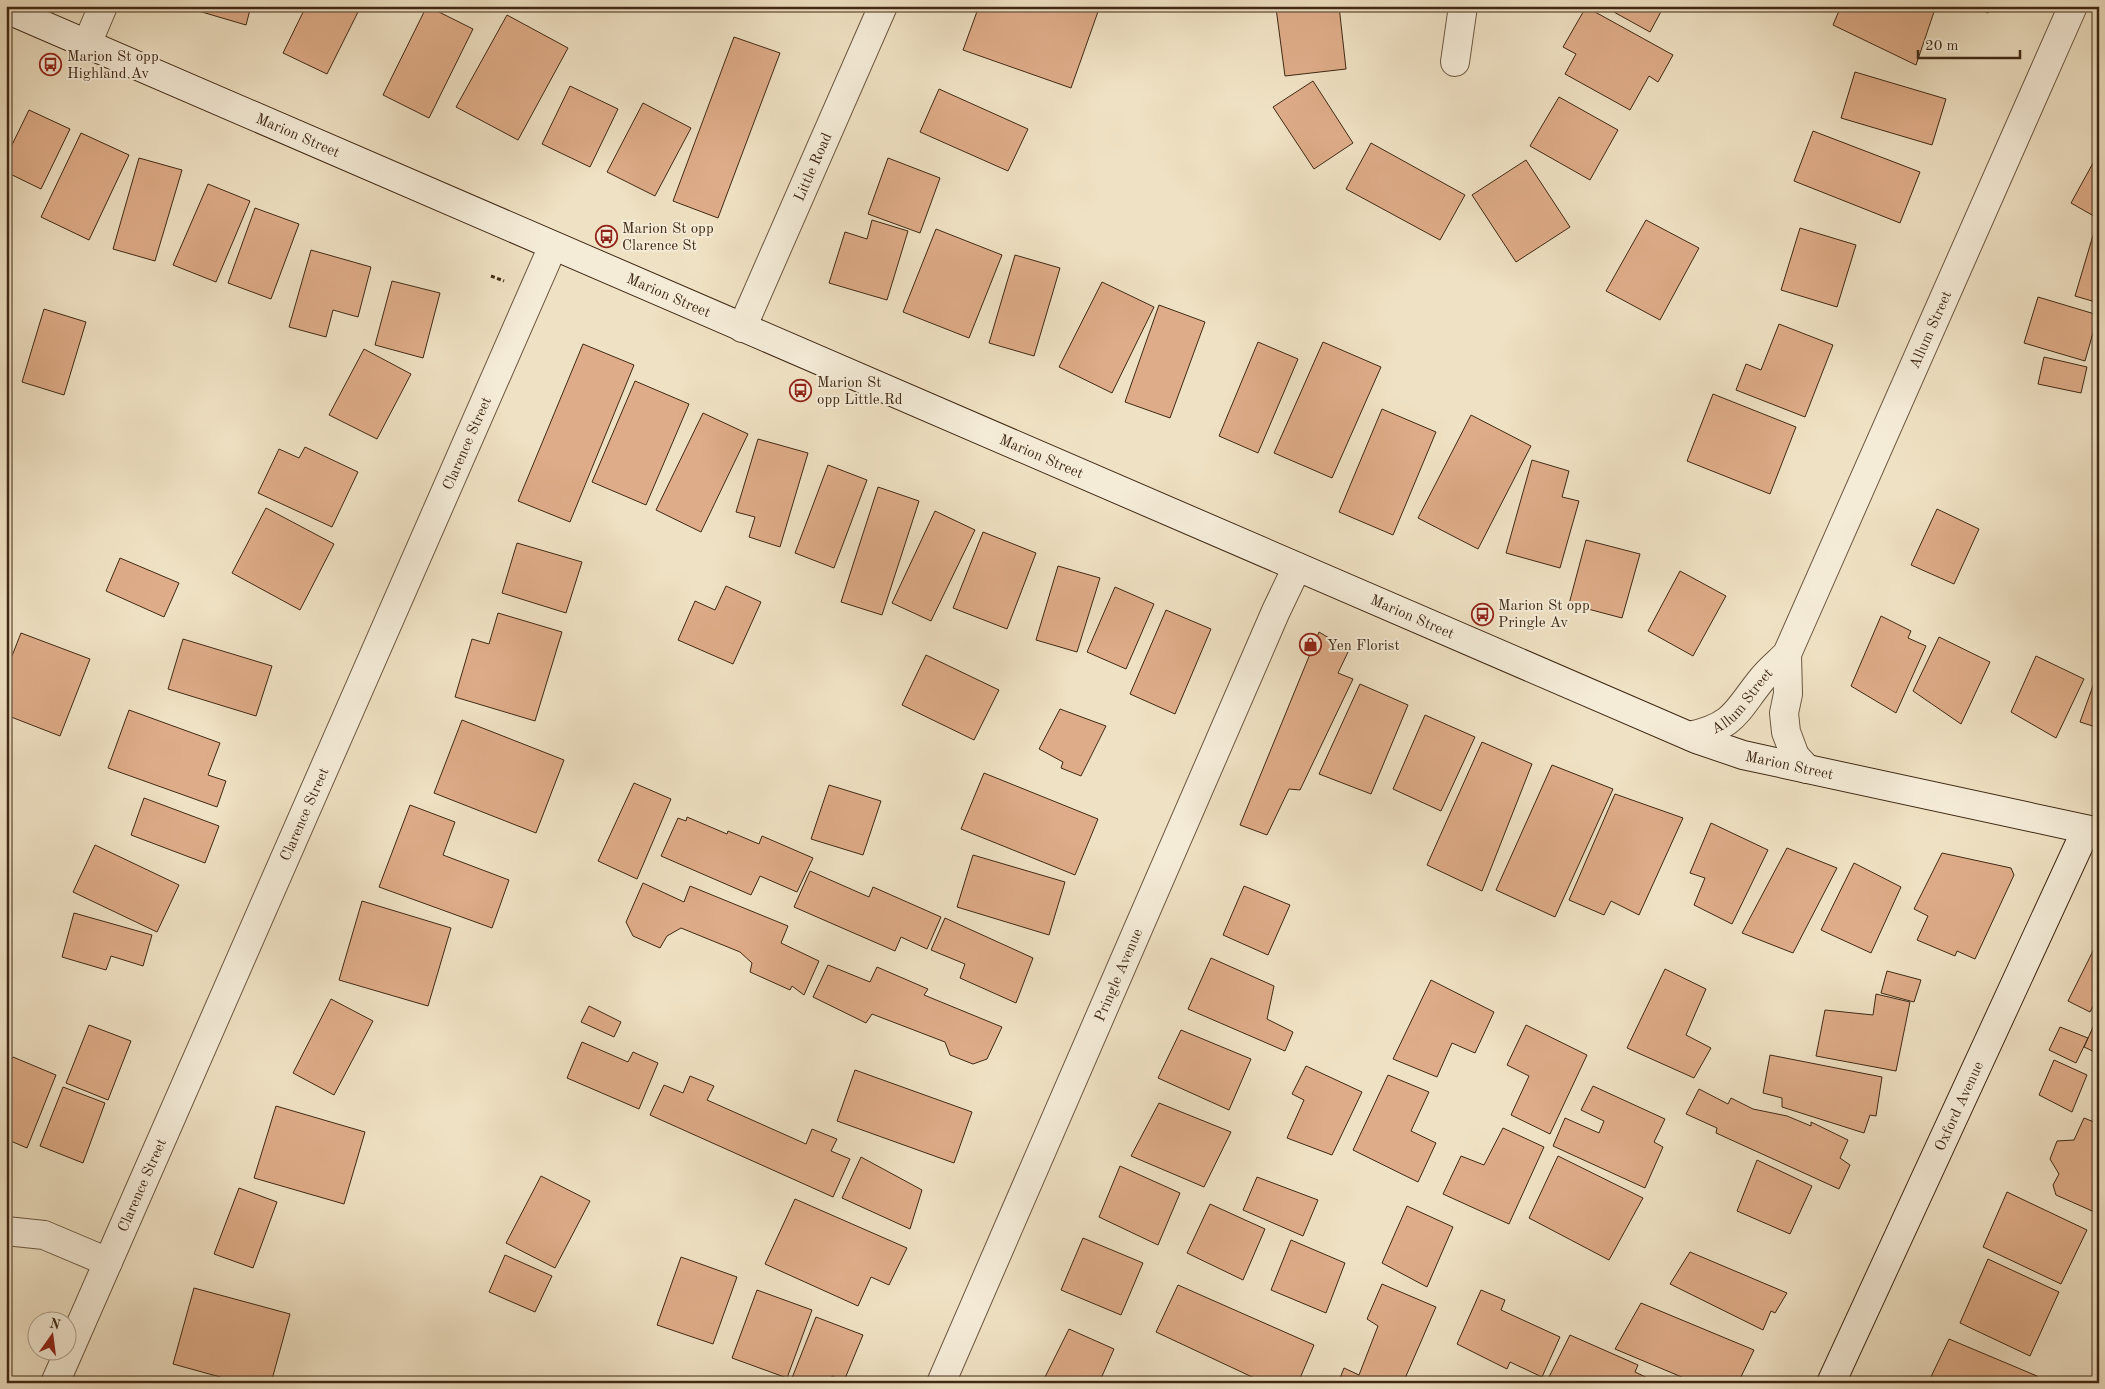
<svg xmlns="http://www.w3.org/2000/svg" width="2105" height="1389" font-family="'Old Standard TT',serif">
	<style>
		.building { fill: #deac88; stroke: #402914 }
		.lines { fill: none; stroke-linecap: round; stroke-linejoin: round }
		.street-casing { stroke: #6c5740; stroke-width: 30 }
		.secondary-casing { stroke: #402914; stroke-width: 30 }
		.path { stroke: #402914; stroke-width: 3; stroke-dasharray: 4 2.5; stroke-linecap: butt }
		.street { stroke: #f5ecd8; stroke-width: 28 }
		.secondary { stroke: #f5ecd8; stroke-width: 28 }
		.labels { text-anchor: middle; stroke-width: 4; stroke-linejoin: round; paint-order: stroke }
		.poi-label { font-size: 15px; fill: #402914; stroke: #f5ecd8; text-anchor: start }
		.street-label { font-size: 15px; fill: #402914; stroke: #f5ecd8 }
	</style>
	<rect width="100%" height="100%" fill="#efe1c3"/>
	<filter id="stains"><feTurbulence type="fractalNoise" baseFrequency=".004" numOctaves="4"/><feColorMatrix values="0 0 0 0 .2 0 0 0 0 .09 0 0 0 0 .02 0 0 0 .5 -.17"/></filter>
	<radialGradient id="worn" r=".72"><stop offset=".6" stop-color="#630" stop-opacity="0"/><stop offset="1" stop-color="#630" stop-opacity=".3"/></radialGradient>
	<path class="building" d="M197,6h54l-5,19 -51,-15z
		M306,6h55l-34,68 -44,-21z
		M427,6l46,23 -44,89 -46,-23z
		M979,6h121l-29,82 -108,-38z
		M1294,6h45l7,63 -61,7 -9,-68z
		M1603,6h61l-14,26z
		M1841,6h95l-20,59 -83,-40z
		M1974,6h17l-3,7z
		M1586,7l87,48 -15,27 -9,-6 -19,34 -65,-36 11,-20 -13,-7z
		M507,15l61,33 -50,92 -62,-33z
		M734,37l46,16 -62,165 -45,-17z
		M1855,72l91,27 -14,46 -91,-27z
		M1313,81l40,62 -39,26 -41,-62z
		M570,86l48,23 -28,58 -48,-23z
		M939,89l89,40 -20,42 -88,-39z
		M1559,97l59,33 -28,50 -60,-34z
		M6,99l5,1 -5,14z
		M643,103l48,25 -36,68 -48,-24z
		M29,110l41,19 -29,60 -35,-17v-15z
		M1813,131l107,41 -20,51 -106,-42z
		M81,133l48,22 -40,85 -48,-23z
		M1371,143l94,52 -25,45 -94,-51z
		M2098,154l1,1v64l-28,-16z
		M139,158l43,12 -27,91 -42,-12z
		M888,158l52,20 -20,55 -52,-19z
		M1526,160l44,67 -54,35 -44,-67z
		M208,184l42,17 -34,81 -43,-17z
		M255,208l44,16 -28,75 -43,-16z
		M872,220l36,11 -21,69 -58,-17 16,-51 22,7z
		M1646,220l53,28 -39,72 -54,-29z
		M1800,228l56,17 -19,62 -56,-17z
		M936,229l66,26 -33,83 -66,-26z
		M2094,232l5,1v70l-24,-7z
		M311,250l60,17 -13,50 -25,-7 -7,27 -37,-10z
		M1015,255l45,13 -26,88 -45,-13z
		M392,281l48,12 -17,65 -48,-13z
		M1102,282l52,25 -42,86 -53,-26z
		M2038,297l60,18 -13,46 -61,-18z
		M1159,305l46,17 -35,96 -45,-16z
		M44,309l42,13 -22,73 -42,-13z
		M1779,324l54,21 -28,72 -69,-27 10,-26 15,6z
		M1258,342l40,17 -40,94 -39,-17z
		M1323,342l58,25 -49,111 -58,-25z
		M583,344l51,21 -64,157 -52,-21z
		M364,349l47,25 -34,65 -48,-24z
		M2044,357l43,10 -6,26 -43,-9z
		M635,381l54,23 -43,101 -54,-23z
		M1713,394l83,33 -26,67 -83,-33z
		M1382,409l54,23 -43,103 -54,-23z
		M703,413l45,21 -47,98 -45,-22z
		M1471,415l60,31 -53,103 -60,-31z
		M758,439l50,14 -28,94 -31,-10 6,-20 -19,-5z
		M305,447l53,25 -26,55 -74,-34 21,-44 20,9z
		M1532,460l37,11 -7,26 17,4 -19,67 -54,-15z
		M828,465l39,15 -33,88 -39,-15z
		M878,487l41,14 -37,114 -41,-13z
		M266,508l68,36 -34,66 -68,-37z
		M1937,509l42,20 -25,55 -43,-19z
		M935,511l40,19 -44,91 -39,-18z
		M983,532l53,21 -29,76 -54,-21z
		M1586,540l54,14 -18,64 -53,-14z
		M517,543l65,19 -16,51 -64,-20z
		M120,558l59,25 -15,34 -58,-26z
		M1058,566l42,12 -23,74 -41,-12z
		M1680,571l46,25 -33,60 -45,-25z
		M726,586l35,16 -28,62 -55,-24 17,-39 20,9z
		M1115,587l39,17 -28,65 -39,-17z
		M1166,610l45,19 -36,85 -45,-20z
		M498,613l64,19 -27,89 -80,-24 17,-58 17,5z
		M1881,616l30,15 -3,7 18,8 -30,67 -45,-27z
		M1319,632l30,18 -11,23 15,6 -53,111 -11,-1 -22,46 -27,-10z
		M21,633l69,26 -30,77 -54,-21v-44z
		M1939,637l51,25 -29,62 -48,-33z
		M183,639l89,27 -16,50 -88,-27z
		M926,655l73,35 -25,50 -72,-35z
		M2036,656l48,23 -28,59 -45,-26z
		M2099,669v59l-19,-6z
		M1360,684l48,21 -37,89 -52,-20z
		M1060,709l46,17 -25,50 -20,-8 2,-6 -24,-13z
		M129,710l91,33 -12,32 18,6 -9,26 -109,-39z
		M1425,715l50,22 -34,74 -48,-22z
		M462,720l102,40 -28,73 -102,-40z
		M1482,742l50,22 -50,127 -55,-26z
		M1552,765l61,24 -58,128 -59,-27z
		M984,773l114,46 -23,56 -114,-46z
		M634,783l37,16 -34,80 -39,-18z
		M829,785l52,16 -18,54 -52,-16z
		M1615,794l68,24 -44,97 -28,-14 -7,14 -35,-15z
		M144,798l75,28 -14,37 -74,-28z
		M410,805l45,17 -12,33 66,25 -17,48 -113,-41z
		M687,817l40,17 1,-3 31,13 3,-8 51,22 -16,34 -37,-16 -9,19 -90,-39 17,-38 8,3z
		M1711,823l57,27 -36,74 -38,-19 11,-27 -15,-5z
		M95,845l84,40 -22,47 -84,-40z
		M1787,848l50,20 -44,85 -51,-20z
		M1942,853l69,15 3,7 -39,84 -18,-8 -2,5 -38,-16 11,-24 -14,-7z
		M973,855l92,27 -16,53 -92,-28z
		M1854,863l47,24 -30,66 -50,-23z
		M810,871l59,26 4,-10 68,30 -14,32 -26,-12 -6,14 -101,-44z
		M643,883l41,19 6,-16 98,40 -7,17 38,18 -15,34 -12,-9 -2,4 -40,-18 2,-9 -12,-11 -59,-24 -14,8 -7,12 -27,-12 -7,-14z
		M1244,886l46,19 -22,50 -45,-20z
		M362,901l89,27 -23,78 -89,-26z
		M74,913l78,22 -9,31 -32,-10 -5,14 -44,-13z
		M945,918l88,40 -17,45 -56,-25 5,-14 -34,-14z
		M2099,939v56l-9,17 -22,-11z
		M1211,958l63,28 -7,33 26,13 -8,19 -97,-42z
		M828,965l42,17 7,-15 51,22 -4,6 78,32 -15,32 -14,5 -23,-9 -5,-13 -73,-28 -6,9 -53,-26z
		M1665,969l41,20 -20,46 25,13 -17,30 -67,-30z
		M1887,971l34,9 -7,22 -33,-9z
		M1431,980l63,32 -19,41 -23,-10 -15,34 -44,-18z
		M1876,994l34,8 -14,69 -80,-15 9,-46 48,5z
		M331,999l42,22 -39,74 -41,-22z
		M589,1006l32,16 -7,15 -33,-15z
		M2099,1014v40l-15,-7z
		M89,1025l42,16 -23,59 -42,-17z
		M1526,1025l61,30 -37,79 -39,-19 18,-39 -22,-11z
		M2060,1027l28,11 -12,25 -27,-13z
		M1181,1030l70,29 -22,51 -71,-32z
		M582,1042l46,20 5,-10 25,11 -19,46 -72,-31z
		M1770,1055l112,22 -6,39 -6,-1 -6,18 -82,-26v-9l-19,-5z
		M13,1057l43,18 -29,73 -21,-9v-66z
		M2054,1060l33,15 -15,37 -33,-17z
		M1306,1066l56,26 -30,63 -45,-17 17,-38 -12,-6z
		M855,1070l117,42 -18,51 -117,-42z
		M1388,1075l41,17 -18,39 25,12 -18,39 -65,-32z
		M690,1076l24,10 -7,14 99,44 6,-15 25,10 -6,12 19,8 -17,38 -183,-82 14,-30 19,8z
		M1593,1086l72,33 -11,23 9,5 -18,41 -92,-42 12,-28 34,15 5,-12 -23,-11z
		M63,1087l42,16 -22,60 -43,-17z
		M1699,1089l29,15 3,-6 22,11 34,7 24,10v-4l37,18 -8,18 10,7 -11,24 -123,-56 1,-5 -31,-14z
		M1159,1103l72,29 -27,55 -73,-31z
		M276,1106l89,26 -21,72 -90,-26z
		M2084,1118l15,6v90l-43,-19 -3,-10 6,-11 -9,-15 7,-18 17,-1z
		M1503,1128l41,19 -35,77 -66,-30 18,-38 23,9z
		M1558,1156l85,42 -34,62 -80,-42z
		M861,1157l61,33 -12,39 -68,-31z
		M1757,1160l55,26 -22,48 -53,-23z
		M1120,1166l60,27 -22,52 -59,-28z
		M541,1176l49,25 -35,67 -49,-25z
		M1257,1177l61,23 -15,36 -60,-26z
		M239,1188l38,14 -24,66 -39,-14z
		M2007,1192l80,38 -26,54 -78,-37z
		M795,1199l112,49 -18,37 -18,-8 -13,29 -93,-42z
		M1210,1204l55,25 -22,51 -56,-27z
		M1407,1206l46,21 -26,60 -45,-24z
		M1083,1238l60,25 -22,52 -60,-25z
		M1291,1240l54,23 -19,50 -55,-23z
		M1690,1252l97,41 -12,20 -4,-2 -8,19 -93,-46z
		M505,1255l47,21 -17,36 -46,-20z
		M681,1257l56,20 -24,67 -56,-19z
		M1988,1259l71,33 -29,64 -70,-33z
		M1382,1284l54,23 -33,76h-65l6,-15 15,7 19,-49 -11,-7z
		M1178,1285l136,60 -16,38h-33l-109,-51z
		M194,1288l96,26 -19,69h-29l-69,-19z
		M757,1290l55,20 -25,68 -55,-20z
		M1481,1290l24,10 -4,10 59,27 -18,40 -32,-15 -3,7 -50,-25z
		M1641,1303l113,47 -16,33h-42l-81,-34z
		M816,1317l47,18 -19,46 -12,-5 -2,7h-40z
		M1069,1329l45,20 -15,34h-41l-13,-6z
		M1570,1335l68,30 -3,7 21,10 -110,1z
		M1949,1339l88,37 -3,7h-106z
		M162,1377l17,6h-19z"/>
	<g class="lines">
		<defs>
			<g id="street">
				<path d="M87,44l16,-38"/>
				<path d="M1455,62l8,-56"/>
				<path id="s1" d="M742,328l141,-322"/>
				<path d="M1787,654l1,40 -4,19 2,19 9,24 12,13"/>
				<path id="s2" d="M1690,736c45,-10 46,-25 72,-57 7,-9 17,-17 25,-25l286,-648"/>
				<path d="M6,1231l38,4 64,27"/>
				<path id="s3" d="M55,1383l498,-1137"/>
				<path id="s4" d="M941,1383l335,-772 21,-44"/>
			</g>
			<g id="secondary">
				<path id="s5" d="M6,9l1690,730 47,16 356,77"/>
				<path id="s6" d="M1831,1383l255,-553"/>
			</g>
		</defs>
		<use href="#street" class="street-casing"/>
		<use href="#secondary" class="secondary-casing"/>
		<path class="path" d="M491,276l13,5"/>
		<use href="#street" class="street"/>
		<use href="#secondary" class="secondary"/>
	</g>
	<defs>
		<symbol id="bus-ring" viewBox="-11 -11 22 22"><circle r="9.5" fill="#f5ecd8" stroke="#8f2418" stroke-width="1.5"/><path d="M-5-6H5V4H4V6H2V4H-2V6H-4V4H-5ZM-3.5-4V0h7V-4ZM-3.5 1.2v1.5H-2V1.2ZM2 1.2v1.5H3.5V1.2Z" fill="#8f2418"/></symbol>
		<symbol id="shop-ring" viewBox="-11 -11 22 22"><circle r="9.5" fill="#f5ecd8" stroke="#8f2418" stroke-width="1.5"/><path d="M-5-2.5h2.3a2.7 3.5 0 0 1 5.4 0H5L5.5 6h-11ZM-1.5-2.5h3a1.5 2.3 0 0 0-3 0Z" fill="#8f2418"/></symbol>
	</defs>
	<g fill-rule="evenodd">
		<use href="#bus-ring" x="38" y="52" width="25" height="25"/>
		<use href="#bus-ring" x="594" y="224" width="25" height="25"/>
		<use href="#bus-ring" x="788" y="378" width="25" height="25"/>
		<use href="#bus-ring" x="1470" y="602" width="25" height="25"/>
		<use href="#shop-ring" x="1298" y="632" width="25" height="25"/>
	</g>
	<g class="labels">
		<g class="poi-label">
			<text x="67" y="61">Marion St opp<tspan x="67" dy="17">Highland Av</tspan></text>
			<text x="622" y="233">Marion St opp<tspan x="622" dy="17">Clarence St</tspan></text>
			<text x="817" y="387">Marion St<tspan x="817" dy="17">opp Little Rd</tspan></text>
			<text x="1498" y="610">Marion St opp<tspan x="1498" dy="17">Pringle Av</tspan></text>
			<text x="1327" y="650">Yen Florist</text>
		</g>
		<g class="street-label">
			<text dy="5" stroke="none"><textPath href="#s5" startOffset="318">Marion Street</textPath></text>
			<text dy="5" stroke="none"><textPath href="#s1" startOffset="176">Little Road</textPath></text>
			<text dy="5" stroke="none"><textPath href="#s5" startOffset="722">Marion Street</textPath></text>
			<text dy="5" stroke="none"><textPath href="#s2" startOffset="485">Allum Street</textPath></text>
			<text dy="5" stroke="none"><textPath href="#s3" startOffset="1026">Clarence Street</textPath></text>
			<text dy="5" stroke="none"><textPath href="#s5" startOffset="1128">Marion Street</textPath></text>
			<text dy="5" stroke="none"><textPath href="#s5" startOffset="1532">Marion Street</textPath></text>
			<text dy="5" stroke="none"><textPath href="#s2" startOffset="65">Allum Street</textPath></text>
			<text dy="5" stroke="none"><textPath href="#s5" startOffset="1938">Marion Street</textPath></text>
			<text dy="5" stroke="none"><textPath href="#s3" startOffset="621">Clarence Street</textPath></text>
			<text dy="5" stroke="none"><textPath href="#s4" startOffset="445">Pringle Avenue</textPath></text>
			<text dy="5" stroke="none"><textPath href="#s6" startOffset="305">Oxford Avenue</textPath></text>
			<text dy="5" stroke="none"><textPath href="#s3" startOffset="216">Clarence Street</textPath></text>
		</g>
	</g>
	<rect width="2105" height="1389" fill="none" stroke="#efe1c3" stroke-width="25"/>
	<rect x="8" y="8" width="2090" height="1374" fill="none" stroke="#402914" stroke-width="2.5"/>
	<rect x="12" y="12" width="2080" height="1364" fill="none" stroke="#402914"/>
	<g transform="translate(52 1336) rotate(14)"><circle r="24" fill="#f5ecd8" stroke="#ad9e8a"/>
	<path d="M0-4L9 19L0 12L-9 19Z" fill="#8f2418"/>
	<text y="-8" font-size="14" font-weight="bold" text-anchor="middle" fill="#402914">N</text>
	</g>
	<path d="M1918 50v8h102v-8" fill="none" stroke="#402914" stroke-width="2.5"/>
	<text x="1925" y="50" font-size="15" fill="#402914" stroke="#f5ecd8" stroke-width="4" paint-order="stroke">20 m</text>
	<rect width="100%" height="100%" filter="url(#stains)"/>
	<rect width="100%" height="100%" fill="url(#worn)"/>
</svg>
